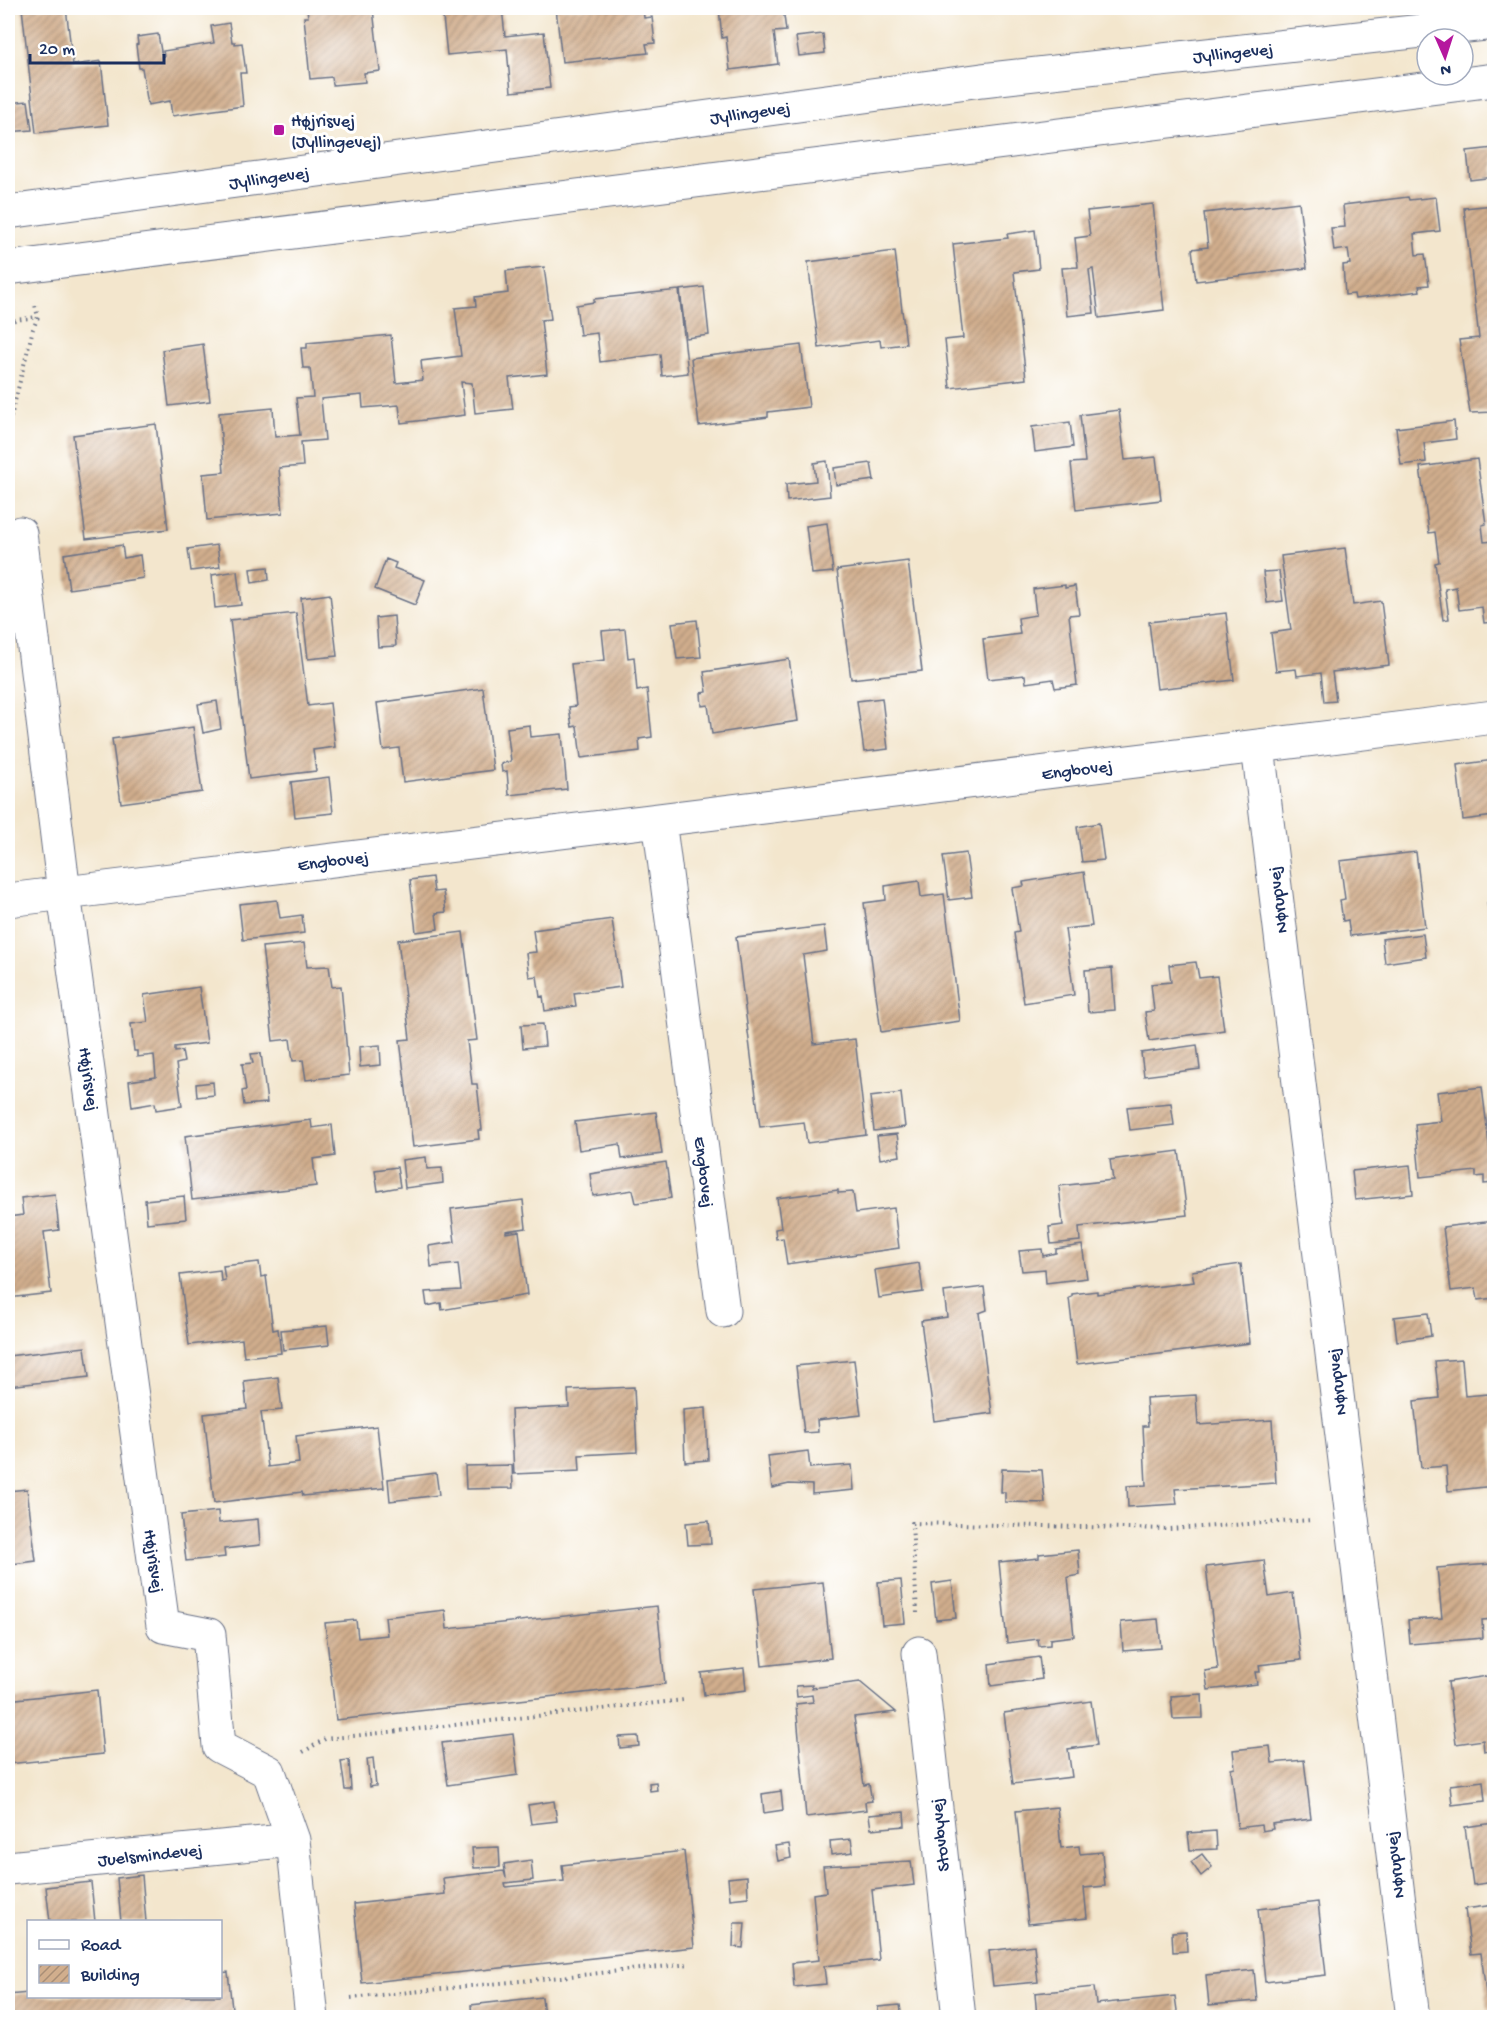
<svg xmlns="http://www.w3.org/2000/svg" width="1502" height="2025" font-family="'Gochi Hand',sans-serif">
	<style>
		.building { fill: url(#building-hatch) }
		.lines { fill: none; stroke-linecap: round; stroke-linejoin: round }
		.minor-casing { stroke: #676f85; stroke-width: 35 }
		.path { stroke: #676f85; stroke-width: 4; stroke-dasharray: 1.5 4.5; stroke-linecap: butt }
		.minor { stroke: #fff; stroke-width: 33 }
		.poi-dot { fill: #b5179e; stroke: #fff; stroke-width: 2 }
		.labels { text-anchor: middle; stroke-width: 6; stroke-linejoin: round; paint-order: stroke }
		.street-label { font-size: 18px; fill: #1b2f5e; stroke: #fff }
		.poi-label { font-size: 18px; fill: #1b2f5e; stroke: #fff; text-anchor: start }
	</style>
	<defs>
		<pattern id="building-hatch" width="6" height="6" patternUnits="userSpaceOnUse" patternTransform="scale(1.5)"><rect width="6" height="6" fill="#d1ae8d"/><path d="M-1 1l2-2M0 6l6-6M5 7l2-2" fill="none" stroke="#a98e76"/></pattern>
	</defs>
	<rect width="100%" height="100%" fill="#fff"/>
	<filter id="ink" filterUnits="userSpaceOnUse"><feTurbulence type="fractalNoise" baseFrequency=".0167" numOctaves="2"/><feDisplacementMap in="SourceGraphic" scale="12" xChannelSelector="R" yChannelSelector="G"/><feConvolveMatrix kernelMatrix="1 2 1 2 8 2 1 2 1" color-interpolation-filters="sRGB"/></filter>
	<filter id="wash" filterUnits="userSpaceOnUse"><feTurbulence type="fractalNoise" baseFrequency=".008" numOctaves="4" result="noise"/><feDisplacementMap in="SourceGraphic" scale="24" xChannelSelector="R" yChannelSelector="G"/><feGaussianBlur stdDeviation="1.35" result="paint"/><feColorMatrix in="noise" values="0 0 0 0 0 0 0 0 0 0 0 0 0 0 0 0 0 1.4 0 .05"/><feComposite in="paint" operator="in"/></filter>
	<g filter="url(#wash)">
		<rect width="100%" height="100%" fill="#f3e6cd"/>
		<g id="blocks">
			<path class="building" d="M22,8h44l7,57 28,-4 7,64 -72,8z
				M307,8h30l1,4 35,-3 7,62 -16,2 1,9 -32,3 -1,-8 -22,2 -6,-62h4z
				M442,8h60l3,28 39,-4 6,56 -39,4 -4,-43 -60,6z
				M556,8h87l1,10 8,-1 3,26 -9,1 2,9 -86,9z
				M719,8h64l3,23 -12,1 4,32 -48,6 -4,-33 -4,1z
				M229,23l3,19h3v2l7,-1 4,30h-6l3,33 -71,10 -2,-15 -22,4 -6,-37h-3l-3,-23 2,-1 -1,-7 21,-3 4,23 2,-1 -1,-5 51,-8 -3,-17z
				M823,34l2,19 -26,3 -3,-19z
				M28,101l4,29 -24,2v-29z
				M1494,148v29l-24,3 -3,-29z
				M1408,197l1,3 27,-3 4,34 -26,3 2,21 9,-1 4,31 -10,1 1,5 -65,8 -1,-5 -9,1 -2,-30 7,-1 -2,-15 -14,2 -3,-23 14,-1 -2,-22z
				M1299,202l8,66 -111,13 -4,-32 16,-2 -4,-34z
				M1153,204l11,106 -65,8 -6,-49 -4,1 5,43 -27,3 -5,-48 16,-1 -3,-29 15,-2 -3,-25z
				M1494,205v207l-24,1 -11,-73 20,-2 -15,-130z
				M1035,230l4,39 -25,3 12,107 -76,9 -5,-48 18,-2 -10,-94 55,-6 -1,-4z
				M895,251l11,93 -25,3 -1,-7 -61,8 -11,-86z
				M544,267l7,52 -10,1 6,54 -38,4 4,31 -38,4 -3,-30 -11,-1 4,33 -64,8 -2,-18 -36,3 -1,-13 -41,4 4,41 -24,2 2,24 -24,2 4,45 -76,7 -4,-46 21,-2 -5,-59 54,-5 2,29 25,-2 -4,-37 17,-1 -3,-29h-7l-2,-20h6v-5l84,-8 5,48 27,-3 -2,-19 40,-5 -6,-48 21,-2 -1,-9 33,-4 -2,-22z
				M704,287l5,48 -23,3 -6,-48z
				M679,290l9,83 -26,3 -2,-22 -60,8 -3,-29 -17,2 -4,-30 18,-3v-3z
				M203,344l7,57 -41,5 -7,-56z
				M801,345l8,62 -41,5v5l-69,9 -8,-68z
				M1119,410l6,50 31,-3 5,43 -85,10 -5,-47 14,-1 -5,-47z
				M1454,421l2,18 -32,4 2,19 -25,3 -5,-37z
				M1070,422l3,25 -38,5 -3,-25z
				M156,424l12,105 -82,10 -13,-104z
				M1477,459l9,65 -4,1 2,17 10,-1v81l-10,1 -2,-16 -23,3 -3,-23 -11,2 4,30 -6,1 -8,-57 4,-1 -4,-30 -6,1 -9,-66z
				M827,461l3,35 -43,5 -1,-17 30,-3 -2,-18z
				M871,463l3,17 -38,5 -2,-17z
				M827,523l6,49 -21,2 -6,-48z
				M122,545l2,13 16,-3 3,23 -74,11 -5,-35z
				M217,545l3,22 -29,4 -3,-22z
				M1345,548l8,57 28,-4 8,64 -57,7 4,29 -12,1 -3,-29 -24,3 -1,-7 -20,2 -5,-38 20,-3 -10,-74z
				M386,559l10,4 -2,5 31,12 -10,25 -40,-16z
				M908,561l14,110 -71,8 -14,-109z
				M268,567l1,13 -17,3 -2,-14z
				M237,571l4,34 -26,3 -3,-33z
				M1279,571l4,30 -16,2 -4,-31z
				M1065,585v3l10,-2 4,28 -10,1 8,70 -22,3 -2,-9 -27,4 -1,-8 -37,4 -5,-40 37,-5 -2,-16 18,-3 -3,-26z
				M330,594l7,62 -29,3 -7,-61z
				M296,613l12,93 22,-3 5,44 -22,3 3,21 -67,8 -19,-159z
				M1226,613l8,67 -77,9 -8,-67z
				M394,616l2,30 -18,1 -2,-29z
				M697,620l4,37 -24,2 -5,-36z
				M625,629l3,29 6,-1 3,34 10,-2 5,48 -13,2 1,12 -59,7 -4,-32 -5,1 -3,-20 7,-1 -5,-42 34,-4 -3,-29z
				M789,659l9,62 -86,13 -4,-29 -6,1 -1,-13 6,-1 -3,-20z
				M483,688l10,82 -90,12 -4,-34 -16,2 -6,-47z
				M882,698l6,51 -24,3 -7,-51z
				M217,701l4,28 -18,4 -5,-29z
				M529,725l1,12 32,-3 5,55 -58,6 -2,-24 -5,1 -1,-8 10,-3 -4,-33z
				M193,727l9,65 -81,11 -9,-64z
				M1494,760v56l-31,4 -6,-55z
				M329,777l4,36 -38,4 -4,-35z
				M1099,823l5,37 -22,2 -5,-35z
				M1416,852l9,75 -75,9 -2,-16 -5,1 -3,-21 5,-1 -5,-38z
				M966,853l6,44 -23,3 -6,-44z
				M1084,872l8,54 -27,3 9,66 -50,8 -10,-70 5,-1 -7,-44 12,-2 -1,-4z
				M432,877l2,15 9,-1 3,21 -10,1 2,16 -22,3 -6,-52z
				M919,881l2,16 23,-3 16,127 -79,11 -17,-129 22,-3 -1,-14z
				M277,900l3,18 22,-3 2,18 -61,7 -4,-36z
				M1494,902v40h-1l-6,-39z
				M612,919l9,68 -47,6 2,13 -31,5 -2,-15 -3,1 -3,-21 -8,1 -3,-24 10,-1 -3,-22z
				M824,926l3,25 -24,4 11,89 41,-5 11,96 -59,8 -3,-21 -44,5 -24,-190z
				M463,932l14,108 -10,1 5,43h5l5,46h-4l1,9 -66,8 -13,-107 10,-1 -12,-99z
				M1423,934l3,23 -41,6 -3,-24z
				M304,943l3,24 22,-1 3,21 9,-1 8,89 -43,5 -3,-20 -10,1 -3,-22 -17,2 -11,-94z
				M1196,962l3,16 18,-2 7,54 -75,11 -4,-29 9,-1 -3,-27 20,-2 -2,-17z
				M1112,968l3,42 -27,2 -3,-42z
				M199,987l8,56 -32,4v5l7,-1 2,11 -8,2 6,42 -26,4 -1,-7 -23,4 -3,-26 27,-4 -2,-22 -17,2v-6h-3l-3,-27 17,-2 -4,-27z
				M543,1024l2,22 -22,2 -2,-23z
				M380,1045l1,20 -21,2 -1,-20z
				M1197,1045l3,24 -56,7 -3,-23z
				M261,1053l6,50 -23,2 -2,-14 4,-1 -4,-26 11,-1 -2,-9z
				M213,1082l1,13 -17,2 -1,-13z
				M1482,1087l8,65 4,-1v32l-10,1v-8l-8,1v-6l-56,6 -5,-53 26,-3 -4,-29z
				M901,1093l4,34 -31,4 -4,-34z
				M1171,1103l3,22 -44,5 -3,-23z
				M656,1112l6,42 -40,5 -2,-15 -41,6 -4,-28z
				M311,1120l1,8 20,-3 3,31 -22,3 3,27 -124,14 -7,-64z
				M897,1134l3,22 -20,3 -3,-23z
				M1179,1151l8,64 -108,12 1,14 -29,3 -2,-17 14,-2 -4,-39 54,-6 -3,-20z
				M426,1157l1,12 15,-1 1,15 -38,5 -3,-28z
				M666,1162l5,36 -35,5 -3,-13 -40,6 -3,-22z
				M1410,1165l3,29 -58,6 -3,-29z
				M397,1167l3,20 -22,4 -3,-21z
				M838,1190v3l15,-1 3,21 38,-5 5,40 -112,16 -4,-26 -7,1 -1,-10 6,-1 -4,-30z
				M55,1194l4,36 -15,2 7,61 -43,5v-81l15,-2 -2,-17z
				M184,1196l2,23 -39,4 -2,-23z
				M523,1200l3,28 -20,3v2l13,-2 8,64 -85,15 -1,-7 -14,3 -2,-14 36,-2 -3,-26 -27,3 -2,-21 26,-4 -4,-33z
				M1494,1221v77l-16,2 -2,-12 -25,3 -8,-64z
				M1082,1245l5,33 -41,5 -1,-14 -23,2 -3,-20 23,-2 1,7 13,-3v-4z
				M259,1262l2,15 5,-1 7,54 5,-1 3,24 -37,4 -2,-18 -53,6 -9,-70 40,-5 1,11 4,-1 -2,-14z
				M919,1263l4,29 -44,6 -4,-28z
				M1241,1264l9,79 -173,21 -8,-66 3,-1v-3l25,-3v3l97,-12 -2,-11z
				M984,1287l3,23 -8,3 13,100 -58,8 -13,-100 26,-4 -3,-25z
				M1428,1313l3,23 -34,5 -3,-24z
				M327,1326l2,19 -46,5 -2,-20z
				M85,1347l4,30 -81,9v-30z
				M1462,1359l3,37 23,-2 1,3h5v33l-3,1 3,55 -46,5 -2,-25 -25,2 -7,-67 25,-3 -4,-37z
				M854,1360l7,55 -44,5 1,12 -14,1 -8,-67z
				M278,1377l4,33 -21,2 7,55 31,-4 -3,-27 81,-10 7,62 -81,8 -1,-4 -88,11 -10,-89 43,-5 -3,-28z
				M634,1387l3,65 -58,3 1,16 -66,3 -3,-64 58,-3 -1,-17z
				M1196,1395l2,30 74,-5 4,63 -101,6 2,15 -49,3 -1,-21 19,-1 -3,-59h5l-2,-28z
				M706,1408l2,52 -23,2 -2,-52z
				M808,1451l2,17 42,-3 2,25 -42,4v-9l-23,-1 -17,4 -4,-32z
				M512,1465l1,23 -47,1 -1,-23z
				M1002,1469l40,1 3,33 -40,-1v-10h-4z
				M436,1473l3,22 -49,6 -2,-22z
				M27,1489l9,72 -24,3 1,6h-5v-79z
				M218,1511l1,12 39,-4 2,26 -36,4 1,8 -39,4 -5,-46z
				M709,1521l2,23 -23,1 -2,-22z
				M1494,1549v70l-12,1 1,18 -73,6 -2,-24 34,-2 -5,-50 54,-4 -2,-14z
				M1078,1550l2,25 -12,2 6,59 -24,3v6l-11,1 -1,-7 -31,4 -8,-81 40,-4v-4z
				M1264,1560l5,37 24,-4 8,67 -42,5 1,7h-5l2,12 -49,6 -3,-19 13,-2 -12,-102z
				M901,1580l4,43 -23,2 -4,-43z
				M952,1581l4,37 -20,2 -4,-36z
				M823,1582l8,76 -69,8 -8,-77z
				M657,1606l8,78 -329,36 -11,-97 31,-3 2,18 29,-3 -2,-18 60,-7 2,19z
				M1158,1619l3,29 -38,3 -2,-29z
				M1039,1657l3,22 -51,7 -2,-22z
				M744,1668l2,22 -42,5 -3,-22z
				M1494,1675v74l-10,2 -1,-11 -27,4 -8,-62z
				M860,1682l36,30 -42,5 10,68 5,-1 3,17 -7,1 1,8 -60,7 -10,-113 17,-2 -1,-7 -15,2 -1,-11 16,-1v3z
				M97,1690l6,64 -95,10v-64z
				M1202,1694l1,24 -30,1 -2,-23z
				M1091,1701l6,44 -29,4 4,28 -59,7 -9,-71z
				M513,1734l5,41 -70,10 -6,-42z
				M638,1736l1,10 -19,2 -1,-11z
				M1270,1746l2,17 32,-3 7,59 -39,5 1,5 -11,2 -1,-6 -23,3 -7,-59 4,-1 -2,-18z
				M373,1758l3,28 -6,1 -3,-28z
				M349,1760l2,30h-6l-4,-29z
				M1483,1781l2,20 -33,4 -2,-20z
				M656,1782l1,8 -7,1 -1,-8z
				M781,1791l2,19 -19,3 -2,-19z
				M554,1801l3,20 -26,3 -3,-19z
				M1057,1807l4,41 18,-2 1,8 22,-2 3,34 -21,2 3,30 -59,6 -12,-113z
				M904,1812l1,14 -34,3 -2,-14z
				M1494,1823v59l-21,3 -8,-58z
				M1216,1831l1,18 -27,1 -2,-17z
				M851,1839l2,13 -22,3 -1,-14z
				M789,1844l2,14 -13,3 -3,-15z
				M499,1847l1,20 -26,1 -2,-20z
				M684,1851l10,96 -332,36 -8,-79 91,-10 -2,-16 61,-7 2,7 -2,-14 27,-4 2,20 -28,3 1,4 58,-6 -2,-16z
				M1202,1854l10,13 -11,9 -10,-14z
				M911,1861l3,24 -42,5 7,70 -55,6 2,18 -32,3 -2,-24 27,-3 -6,-66 13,-2 -3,-26z
				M142,1875l4,47h-25l-4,-44z
				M747,1876l1,21 -18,2 -2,-21z
				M91,1882l4,40h-45l-4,-35z
				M1318,1902l8,73 -61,7 -7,-73z
				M1494,1905v103l-6,1 -7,-56 -10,1 -6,-45z
				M734,1923h11l-2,25 -10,-1z
				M1186,1931l1,20 -14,1 -1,-20z
				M1034,1945l4,37 -45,4 -4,-35z
				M1254,1970l3,31 -48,4 -3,-30z
				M228,1972l5,46h-225v-23l20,-2v3h192v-23z
				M1094,1987l2,17 79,-8 3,22h-141l-2,-25z
				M542,1997l2,21h-72l-1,-13z
				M900,2005l2,13h-23l-1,-11z"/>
		</g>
	</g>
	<g filter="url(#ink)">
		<use href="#blocks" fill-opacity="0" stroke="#676f85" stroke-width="1.5"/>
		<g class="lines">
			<defs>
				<path id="minor" d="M8,212l974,-132 512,-57
					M8,268l1486,-188
					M20,533l44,360 99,733 46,9 10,111 50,26 24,68 19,178
					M1258,747l155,1271
					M659,820l64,491
					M8,900l1486,-183
					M919,1653l40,365
					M8,1868l285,-28"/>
			</defs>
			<use href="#minor" class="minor-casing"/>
			<path class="path" d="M8,321l29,-4
				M8,429l25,-100 5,-12 -3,-12
				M917,1613l-5,-90 257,6 143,-9
				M303,1752l22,-13 359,-39
				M351,1998l339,-34"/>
			<use href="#minor" class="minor"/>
		</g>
	</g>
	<rect class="poi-dot" x="273" y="124" width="12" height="12" rx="3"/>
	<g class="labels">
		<g class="street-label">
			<text transform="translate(1233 52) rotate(-6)" y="6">Jyllingevej</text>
			<text transform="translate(750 112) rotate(-8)" y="6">Jyllingevej</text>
			<text transform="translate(269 177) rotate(-8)" y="6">Jyllingevej</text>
			<text transform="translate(1077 769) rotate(-7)" y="6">Engbovej</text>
			<text transform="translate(333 860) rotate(-7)" y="6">Engbovej</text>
			<text transform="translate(1277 900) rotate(-97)" y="6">Nørupvej</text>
			<text transform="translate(90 1079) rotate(82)" y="6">Højrisvej</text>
			<text transform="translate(705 1172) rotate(83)" y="6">Engbovej</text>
			<text transform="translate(1336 1382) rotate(-97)" y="6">Nørupvej</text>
			<text transform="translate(155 1561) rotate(82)" y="6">Højrisvej</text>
			<text transform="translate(939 1835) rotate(-96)" y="6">Stovbyvej</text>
			<text transform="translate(150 1854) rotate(-6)" y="6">Juelsmindevej</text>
			<text transform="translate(1394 1865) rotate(-97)" y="6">Nørupvej</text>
		</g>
		<g class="poi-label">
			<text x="291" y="126">Højrisvej<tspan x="291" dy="21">(Jyllingevej)</tspan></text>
		</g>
	</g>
	<rect width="1502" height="2025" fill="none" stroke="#fff" stroke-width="30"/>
	<rect x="27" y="1920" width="195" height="78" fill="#ffffff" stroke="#a4acbf" stroke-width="1.5"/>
	<rect x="39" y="1940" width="30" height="9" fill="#ffffff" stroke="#a4acbf" stroke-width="1.5"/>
	<text x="81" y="1950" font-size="18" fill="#1b2f5e">Road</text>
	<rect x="39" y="1965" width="30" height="18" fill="url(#building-hatch)" stroke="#a4acbf" stroke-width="1.5"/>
	<text x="81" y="1980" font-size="18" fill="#1b2f5e">Building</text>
	<g transform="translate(1445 57) rotate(177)"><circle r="28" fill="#ffffff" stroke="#a4acbf" stroke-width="1.5"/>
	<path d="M0-4.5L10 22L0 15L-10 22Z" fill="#b5179e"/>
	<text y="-9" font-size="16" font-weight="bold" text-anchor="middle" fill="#1b2f5e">N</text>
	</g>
	<path d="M30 54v9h134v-9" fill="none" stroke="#1b2f5e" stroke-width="3"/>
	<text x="39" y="54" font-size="18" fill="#1b2f5e" stroke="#ffffff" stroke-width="4.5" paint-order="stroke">20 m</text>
</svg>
